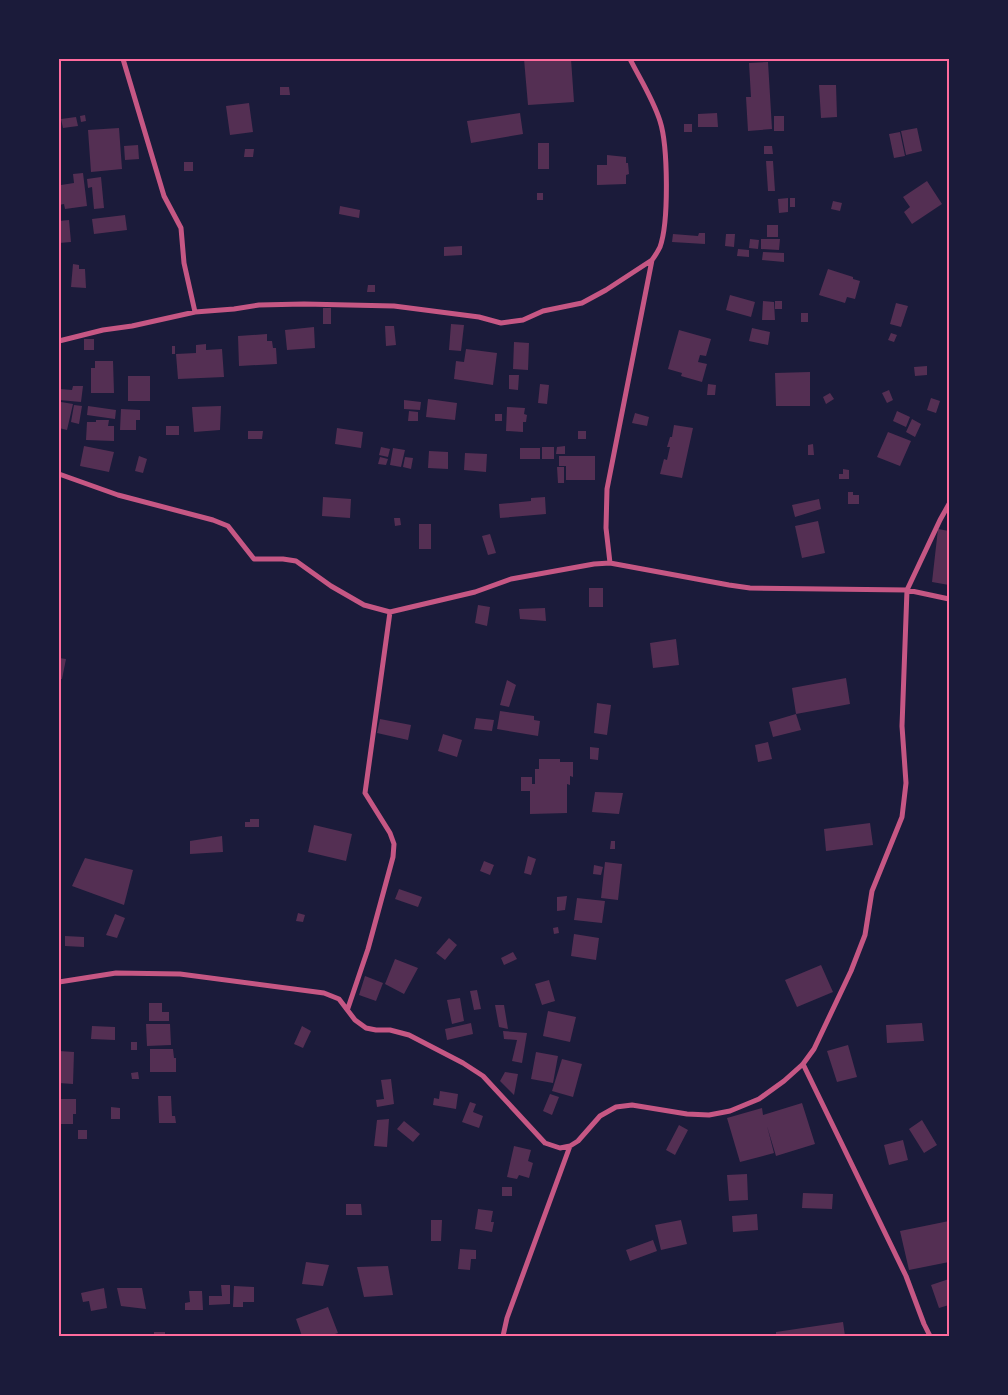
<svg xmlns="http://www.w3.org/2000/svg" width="1008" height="1395" font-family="Quicksand,sans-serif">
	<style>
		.building { fill: #542f53 }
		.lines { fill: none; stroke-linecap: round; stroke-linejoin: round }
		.minor { stroke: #c65784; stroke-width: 5 }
		.neatline { fill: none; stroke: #ff6b9d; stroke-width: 2 }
	</style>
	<rect width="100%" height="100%" fill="#1b1b3a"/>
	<path class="building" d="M524,59h47l3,43 -46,3z
		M768,62l4,67 -24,2 -2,-34h5l-2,-34z
		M819,85h17l1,32 -16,1z
		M280,87h9l1,8h-10z
		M249,103l4,29 -23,3 -4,-29z
		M520,113l3,21 -52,9 -4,-22z
		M717,113l1,14h-20v-13z
		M85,115l1,6 -5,1 -1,-6z
		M774,116h10v15h-10z
		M76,117l2,9 -15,2 -2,-9z
		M684,124h8v8h-8z
		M119,128l3,41 -31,3 -3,-42z
		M917,128l5,23 -16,4 -5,-24z
		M900,132l5,24 -11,2 -5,-24z
		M538,143h11v26h-11z
		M138,145l1,14 -14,1 -1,-14z
		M764,146h8l1,8h-9z
		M245,149h9l-1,8h-9z
		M607,155l19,2v6h2l1,11 -3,1v9l-29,1v-20h10z
		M766,161h7l2,30h-7z
		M184,162h9v9h-9z
		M83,173l4,33 -22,3 -1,-5 -5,1v-15h2v-5l13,-2 -1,-9z
		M101,177l3,31 -10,1 -2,-22 -4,1 -1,-9z
		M927,181l15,23 -30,20 -8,-12 6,-5 -7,-10z
		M537,193h6v7h-6z
		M788,198v14l-9,1 -1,-14z
		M790,198h5v9h-5z
		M833,201l9,2 -2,8 -9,-2z
		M340,206l20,4 -1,8 -20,-4z
		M125,215l2,15 -33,4 -2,-15z
		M69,220l2,22 -12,1v-22z
		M767,225h11v12h-11z
		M699,233h6v11l-33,-2 1,-8 25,2z
		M726,234h9l-1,13 -9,-1z
		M750,239l9,1 -1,9 -9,-1z
		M761,239h19l-1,11 -18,-1z
		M462,246v9l-18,1v-9z
		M738,249l11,1v7l-12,-1z
		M763,252l21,1v9l-22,-2z
		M73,264l6,1v4h6l1,19 -15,-1z
		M828,269l25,8v2l7,2 -5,18 -8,-2 -2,6 -26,-8z
		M368,285h7v7h-8z
		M730,295l25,7 -4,15 -25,-7z
		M763,301l11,1 1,18h-13z
		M775,301h7v8h-7z
		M896,303l12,3 -7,21 -11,-3z
		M323,308h8v16h-8z
		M801,313h7v9h-7z
		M451,324l13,1 -3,26 -12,-1z
		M385,326h9l2,19 -10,1z
		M314,327l1,21 -28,2 -2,-20z
		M752,328l18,4 -2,13 -19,-4z
		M679,330l32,9 -5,17 -6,-1 -2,7 9,2 -5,18 -21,-6 1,-3 -14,-4z
		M891,333l6,2 -3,7 -6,-2z
		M267,334v7h5l1,7h3l1,16 -38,2 -1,-30z
		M84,339h10v11h-10z
		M514,342l15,1 -1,27 -15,-1z
		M206,344v6l16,-1 2,28 -46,2 -2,-25 20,-1v-8z
		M172,346h3v8h-3z
		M466,349l31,4 -4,32 -39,-6 2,-18 8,1z
		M95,361h18l1,32h-23v-25h4z
		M927,366v9l-12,1 -1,-9z
		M810,372v34h-34l-1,-33z
		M509,375h10l-1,15 -9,-1z
		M128,376h22v25h-22z
		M540,384l9,1 -2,19 -9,-1z
		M708,384l8,1 -1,10h-8z
		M73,386h10l-2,16 -22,-2 1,-11 12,1z
		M889,390l4,10 -6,3 -5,-10z
		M830,393l4,6 -8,5 -3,-7z
		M931,398l9,3 -4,12 -9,-3z
		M428,399l29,4 -2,17 -29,-3z
		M404,400l17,2 -1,8 -16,-1z
		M61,402l12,2 -6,26 -8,-2v-14z
		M74,405l8,1 -3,18 -8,-2z
		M88,406l28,4 -1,9 -28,-4z
		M221,406l-1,24 -26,2 -2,-25z
		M507,407l18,1 -1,6 3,1 -1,7h-3v10l-17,-1z
		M121,409l19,1v10h-4v10h-16z
		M409,411l9,1v9h-10z
		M897,411l13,6 -4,10 -13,-6z
		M635,413l14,4 -2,9 -15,-3z
		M495,414h7v7h-7z
		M912,419l9,5 -6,13 -9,-5z
		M96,420h13l-1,6h6v15l-28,-1 1,-18h9z
		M674,425l19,3 -11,50 -22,-4 4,-15 3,1 3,-13h-3l3,-10h2z
		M166,426h13v9h-13z
		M337,428l26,4 -2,16 -26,-4z
		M248,431h15l-1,8h-14z
		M578,431h8v8h-8z
		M888,432l23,9 -11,25 -23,-9z
		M813,444l1,11h-6v-10z
		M84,446l30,6 -5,20 -29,-6z
		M565,446v8h-9l1,-7z
		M381,447l9,2 -2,8 -9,-2z
		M542,447h12v12h-12z
		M393,448l12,2 -4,17 -11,-2z
		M520,448h20v11h-20z
		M429,451l19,1v17l-20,-1z
		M465,453l22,1 -1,18 -22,-2z
		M139,456l8,3 -4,14 -8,-2z
		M559,456h36v24h-29v-14h-7z
		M380,457l8,2 -2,6 -8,-1z
		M405,457l8,1 -2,11 -8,-2z
		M557,467h7v16h-6z
		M843,469l6,1v9h-10v-5h4z
		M848,492h5v3h6v9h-11z
		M323,497l28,2 -1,19 -28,-2z
		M545,497l1,17 -46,4 -1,-14 32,-3v-3z
		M819,499l2,10 -26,8 -3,-12z
		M394,518h6l1,7 -6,1z
		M818,521l7,32 -23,5 -7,-32z
		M419,524h12v25h-12z
		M938,529l11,2v54l-17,-3z
		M490,534l6,19 -8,2 -6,-19z
		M589,588h14v19h-14z
		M478,605l12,2 -3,19 -12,-3z
		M545,608l1,13 -26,-2 -1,-10z
		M676,639l3,26 -26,3 -3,-25z
		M59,658l7,1 -4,20h-3z
		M846,678l4,26 -54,10 -4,-26z
		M507,680l9,5 -7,22 -9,-2z
		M597,703l14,2 -4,30 -13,-2z
		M500,711l34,5v4l6,1 -2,15 -41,-7z
		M796,714l5,16 -28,7 -4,-15z
		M476,718l18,2 -2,11 -18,-2z
		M380,719l31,6 -3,15 -31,-7z
		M443,734l19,6 -5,17 -19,-6z
		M768,742l4,17 -14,3 -3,-17z
		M590,747l9,1 -1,12 -8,-1z
		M539,759h21v3h13v15l-3,-1v9l-3,-1v29l-37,1v-23h-9v-14h11v7h3v-15h4z
		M595,792l28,1 -4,21 -27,-2z
		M250,819h9v8h-14v-5h5z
		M870,823l3,22 -47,6 -2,-22z
		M314,825l38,9 -6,27 -38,-9z
		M222,836l1,16 -33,2v-13z
		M611,841h4v8h-5z
		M528,856l8,3 -5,16 -7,-2z
		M85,858l48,12 -9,35 -52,-19z
		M484,861l10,4 -4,10 -10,-4z
		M605,862l17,2 -4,36 -17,-2z
		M594,865l9,2 -2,8 -8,-1z
		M399,889l23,8 -4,10 -23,-8z
		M567,896l-2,14 -8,1v-14z
		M577,898l28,3 -3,22 -28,-3z
		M298,913l7,2 -2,7 -7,-1z
		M115,914l10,4 -8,20 -11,-3z
		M558,927l1,6 -5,1 -1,-6z
		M574,934l25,4 -3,22 -25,-4z
		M65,936l19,1v10l-19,-1z
		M449,938l8,7 -12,15 -9,-7z
		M513,952l4,7 -13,6 -3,-7z
		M395,959l23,9 -14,26 -19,-10z
		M821,965l12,27 -36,15 -12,-27z
		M365,976l18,7 -7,18 -17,-6z
		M549,980l6,21 -13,4 -7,-21z
		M477,990l4,19 -7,1 -4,-19z
		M460,998l4,23 -12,3 -5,-24z
		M149,1003h13v9h7v9h-20z
		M495,1005h9l4,24 -9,-2z
		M548,1011l28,6 -6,25 -27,-6z
		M471,1023l2,11 -26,6 -2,-11z
		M922,1023l2,18 -37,2 -1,-18z
		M146,1024h24l1,21 -24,1z
		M92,1026l23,1v13l-24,-1z
		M302,1026l9,5 -8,17 -9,-4z
		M503,1031l24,2 -5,30 -10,-2 5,-21 -13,-1z
		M131,1042h6v8h-6z
		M848,1045l9,32 -20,5 -10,-31z
		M150,1049h23l1,9h2v14h-26z
		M59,1051l15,1 -1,32 -14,-1z
		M536,1052l22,4 -5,27 -22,-4z
		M562,1059l20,5 -9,33 -21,-6z
		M138,1072l1,7h-7l-1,-6z
		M505,1072l13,2 -4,21 -14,-14z
		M391,1079l3,25 -17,3 -1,-7 8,-1 -3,-19z
		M440,1091l18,3 -2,15 -23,-4 1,-7 5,1z
		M550,1094l9,3 -7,18 -9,-4z
		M158,1096h13l1,20h3l1,7h-17z
		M59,1099h17v15h-3v10h-14z
		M470,1102l6,2 -3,8 10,4 -4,12 -17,-6z
		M802,1103l13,41 -39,12 -9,-30 7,27 -34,9 -13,-44 35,-10 1,7z
		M111,1107l9,1v11h-9z
		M389,1119l-2,28 -13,-1 3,-26z
		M922,1120l15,25 -13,8 -15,-24z
		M404,1121l16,13 -7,8 -16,-13z
		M679,1125l9,5 -13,25 -9,-5z
		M78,1130h9v9h-9z
		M903,1140l5,20 -19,5 -5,-20z
		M514,1146l17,4 -3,11 5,2 -4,15 -10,-3 -2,4 -10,-2z
		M747,1174l1,26 -19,1 -2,-26z
		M502,1187h10v9h-10z
		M803,1193l30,1 -1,15 -30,-1z
		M346,1204h15l1,11h-16z
		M478,1209l15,2 -2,11h3l-2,10 -17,-3z
		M757,1214l1,16 -25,2 -1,-16z
		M431,1220h11l-1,21h-10z
		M681,1220l6,24 -26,6 -6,-25z
		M949,1221v41l-40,8 -9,-39z
		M653,1240l4,11 -27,10 -4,-11z
		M460,1249l16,1v9h-5l-1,11 -12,-1z
		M306,1262l23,3 -6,21 -21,-2z
		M388,1266l5,29 -29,2 -7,-30z
		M949,1279v26l-10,3 -8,-23z
		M221,1285h9v19l-21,1v-9h13z
		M234,1286l20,1v15h-11v5h-10z
		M104,1288l3,20 -16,3 -2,-10 -6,1 -2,-9z
		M117,1288h25l4,21 -25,-3z
		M189,1291h13l1,19h-18v-7l5,-1z
		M328,1307l10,26 -9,3h-27l-6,-17z
		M843,1322l2,14h-69v-4z
		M154,1332h11v4h-11z"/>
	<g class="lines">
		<path class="minor" d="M123,59l41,137 17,32 3,35 11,49
			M59,341l44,-11 29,-4 63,-14 39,-3 25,-4 45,-1 90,2 85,11 22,6 22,-3 20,-9 39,-8 24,-13 46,-30
			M59,474l59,21 95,25 15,6 26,33h29l13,2 35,25 33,19 26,7 85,-20 36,-13 83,-15 16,-1 119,22 21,3 157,2 42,9
			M610,563l-4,-35 1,-39 45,-229c3,-4 6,-9 8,-13 9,-25 8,-101 0,-126 -7,-22 -20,-42 -30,-62
			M59,982l57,-9 64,1 144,19 15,6 16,21 11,8 10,2h14l19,5 54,28 20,13 62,67 15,5 10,-2 8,-5 22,-25 16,-9 16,-2 55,9 22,1 21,-4 29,-12 25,-18 19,-17 11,-15 37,-78 14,-36 7,-44 30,-74 4,-34 -4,-57 5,-136 33,-70 9,-16
			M348,1008l20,-59 25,-92 1,-13 -4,-11 -25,-40 25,-181
			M803,1064l103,212 18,48 6,12
			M503,1336l4,-18 63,-172"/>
	</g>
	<rect width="1008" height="1395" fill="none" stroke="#1b1b3a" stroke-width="120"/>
	<rect x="60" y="60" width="888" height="1275" class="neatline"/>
</svg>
